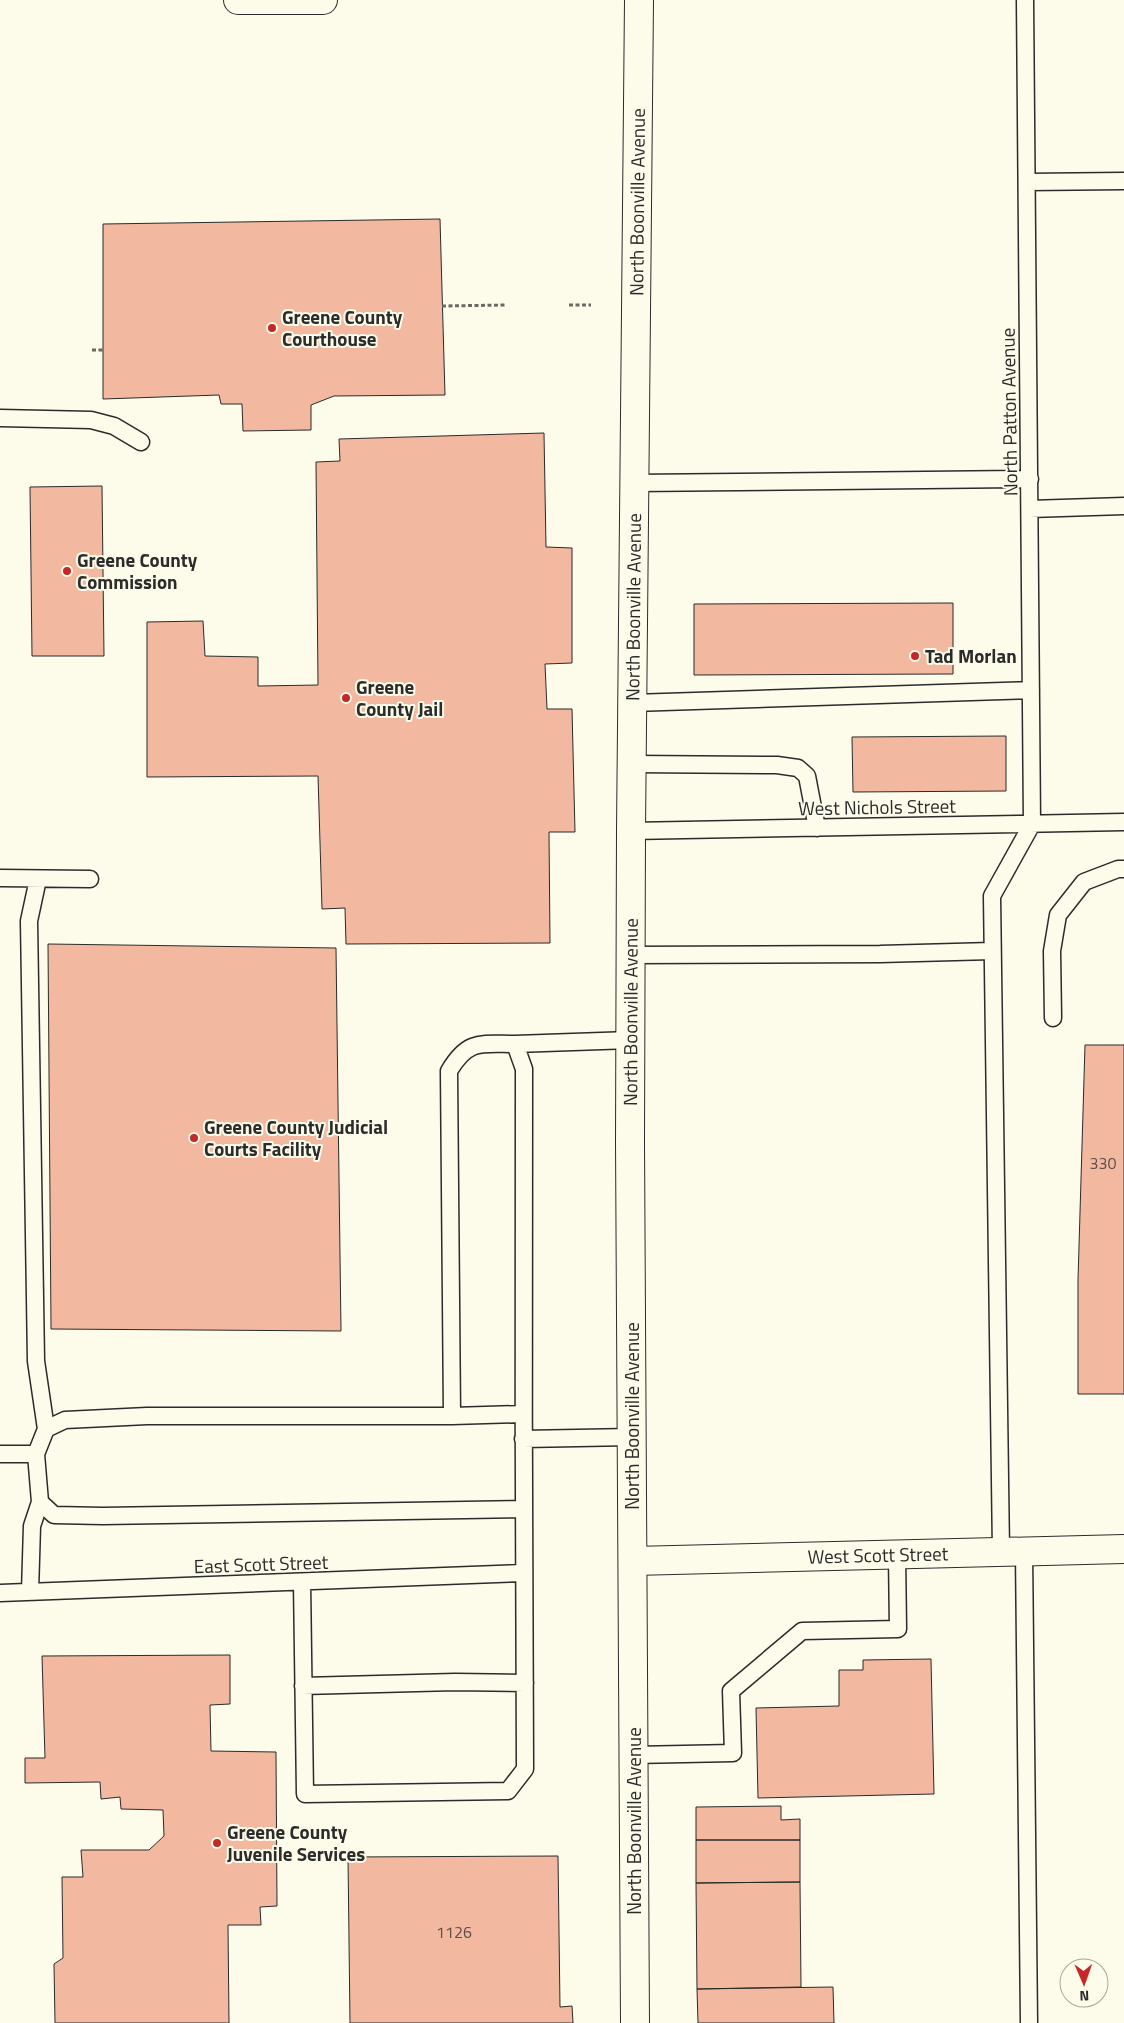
<svg xmlns="http://www.w3.org/2000/svg" width="1124" height="2023" font-family="'Titillium Web',sans-serif">
	<style>
		.building { fill: #f2b8a0; stroke: #2b2b2b }
		.lines { fill: none; stroke-linecap: round; stroke-linejoin: round }
		.service-casing { stroke: #2b2b2b; stroke-width: 19 }
		.minor-casing { stroke: #2b2b2b; stroke-width: 30 }
		.tertiary-casing { stroke: #2b2b2b; stroke-width: 30 }
		.path { stroke: #6a6964; stroke-width: 3; stroke-dasharray: 4 2.5; stroke-linecap: butt }
		.service { stroke: #fdfbea; stroke-width: 16 }
		.minor { stroke: #fdfbea; stroke-width: 28 }
		.tertiary { stroke: #fdfbea; stroke-width: 28 }
		.poi-dot { fill: #c62828; stroke: #fdfbea; stroke-width: 2 }
		.labels { text-anchor: middle; stroke-width: 4; stroke-linejoin: round; paint-order: stroke }
		.number-label { font-size: 16px; fill: #5d4e48 }
		.street-label { font-size: 19px; fill: #2b2b2b; stroke: #fdfbea }
		.poi-label { font-size: 19px; font-weight: bold; fill: #2b2b2b; stroke: #fdfbea; text-anchor: start }
	</style>
	<rect width="100%" height="100%" fill="#fdfbea"/>
	<path class="building" d="M440,219l5,176 -111,1 -23,9v25l-68,1 -1,-27h-21l-2,-9 -116,4v-175z
		M544,433l2,114 26,1v115l-27,1 2,45h25l3,123h-26l1,111 -204,1 -1,-36 -23,1 -4,-133 -171,1v-155l56,-1 2,35 53,1v29l60,-1 -2,-223 24,-1 -1,-22z
		M102,486l2,170h-72l-2,-169z
		M953,603v71l-259,1v-71z
		M1006,736v55l-153,1 -1,-55z
		M48,944l288,4 5,383 -290,-2z
		M1085,1045h39v349h-46v-114z
		M230,1655v49l-20,1 1,46 65,1 1,154 -17,1 1,18h-33l1,98h-174l-1,-59 9,-6 -1,-81h21l-2,-27h68l15,-14 -1,-26 -42,-1 -1,-12 -19,2 -1,-17 -75,1v-25h20l-3,-102z
		M931,1659l3,135 -176,4 -2,-90 83,-2v-36h24v-10z
		M781,1806v14l19,-1v21h-104v-33z
		M696,1840h104v42l-104,1z
		M558,1856l2,151 12,-1 1,17h-223l-2,-166z
		M800,1882l1,105 -104,2 -1,-106z
		M833,1987l1,36h-136l-1,-34z"/>
	<g class="lines">
		<defs>
			<path id="service" d="M1027,182l97,-1
				M0,418l91,2 23,6 27,16
				M635,483l395,-4
				M1030,509l94,-3
				M633,703l398,-13
				M632,764l145,1 21,3 9,8 10,52
				M631,831l493,-9
				M0,878l90,1
				M38,879l-9,42 7,440 10,68
				M631,955l249,-1 112,-3
				M1053,1018l-1,-67 6,-36 26,-33 34,-13h6
				M515,1044l116,-4
				M452,1416l71,-2
				M523,1439l109,-2
				M0,1454h36
				M1001,1552l-9,-656 40,-72 -7,-824
				M1024,1552l5,471
				M302,1582l3,212 203,-3 17,-22c-1,-233 -2,-467 -1,-700l-9,-25c-35,0 -47,-5 -66,27l3,345h-305l-82,4 -19,9 -10,25 4,48 14,13 49,1 420,-7
				M30,1592l2,-66 8,-24
				M0,1593l524,-20
				M303,1686l152,-4 70,1
				M634,1755l99,-2 -2,-62 71,-60 96,-2 -1,-74"/>
			<g id="minor">
				<path id="s1" d="M633,1561l491,-12"/>
				<path id="s2" d="M635,2023l-5,-882 1,-310 8,-831"/>
			</g>
			<path id="tertiary" d="M238,0h85"/>
		</defs>
		<use href="#service" class="service-casing"/>
		<use href="#minor" class="minor-casing"/>
		<use href="#tertiary" class="tertiary-casing"/>
		<path class="path" d="M569,305h22
			M442,306l64,-1
			M92,350h11"/>
		<use href="#service" class="service"/>
		<use href="#minor" class="minor"/>
		<use href="#tertiary" class="tertiary"/>
	</g>
	<g class="poi-dot">
		<circle cx="272" cy="328" r="5"/>
		<circle cx="67" cy="571" r="5"/>
		<circle cx="915" cy="656" r="5"/>
		<circle cx="346" cy="698" r="5"/>
		<circle cx="194" cy="1138" r="5"/>
		<circle cx="217" cy="1843" r="5"/>
	</g>
	<g class="labels">
		<g class="number-label">
			<text x="1103" y="1169">330</text>
			<text x="454" y="1938">1126</text>
		</g>
		<g class="street-label">
			<text dy="7" stroke="none"><textPath href="#s2" startOffset="1821">North Boonville Avenue</textPath></text>
			<text transform="translate(1009 412) rotate(-91)" y="7">North Patton Avenue</text>
			<text dy="7" stroke="none"><textPath href="#s2" startOffset="1416">North Boonville Avenue</textPath></text>
			<text transform="translate(877 807) rotate(-1)" y="7">West Nichols Street</text>
			<text dy="7" stroke="none"><textPath href="#s2" startOffset="1011">North Boonville Avenue</textPath></text>
			<text transform="translate(632 1416) rotate(-90)" y="7">North Boonville Avenue</text>
			<text dy="7" stroke="none"><textPath href="#s1" startOffset="245">West Scott Street</textPath></text>
			<text transform="translate(261 1564) rotate(-2)" y="7">East Scott Street</text>
			<text transform="translate(634 1821) rotate(-90)" y="7">North Boonville Avenue</text>
		</g>
		<g class="poi-label">
			<text x="282" y="324">Greene County<tspan x="282" dy="22">Courthouse</tspan></text>
			<text x="77" y="567">Greene County<tspan x="77" dy="22">Commission</tspan></text>
			<text x="925" y="663">Tad Morlan</text>
			<text x="356" y="694">Greene<tspan x="356" dy="22">County Jail</tspan></text>
			<text x="204" y="1134">Greene County Judicial<tspan x="204" dy="22">Courts Facility</tspan></text>
			<text x="227" y="1839">Greene County<tspan x="227" dy="22">Juvenile Services</tspan></text>
		</g>
	</g>
	<g transform="translate(1084 1983) rotate(178)"><circle r="24" fill="#fdfbea" stroke="#a9a89e"/>
	<path d="M0-4L9 19L0 12L-9 19Z" fill="#c62828"/>
	<text y="-8" font-size="14" font-weight="bold" text-anchor="middle" fill="#2b2b2b">N</text>
	</g>
</svg>
